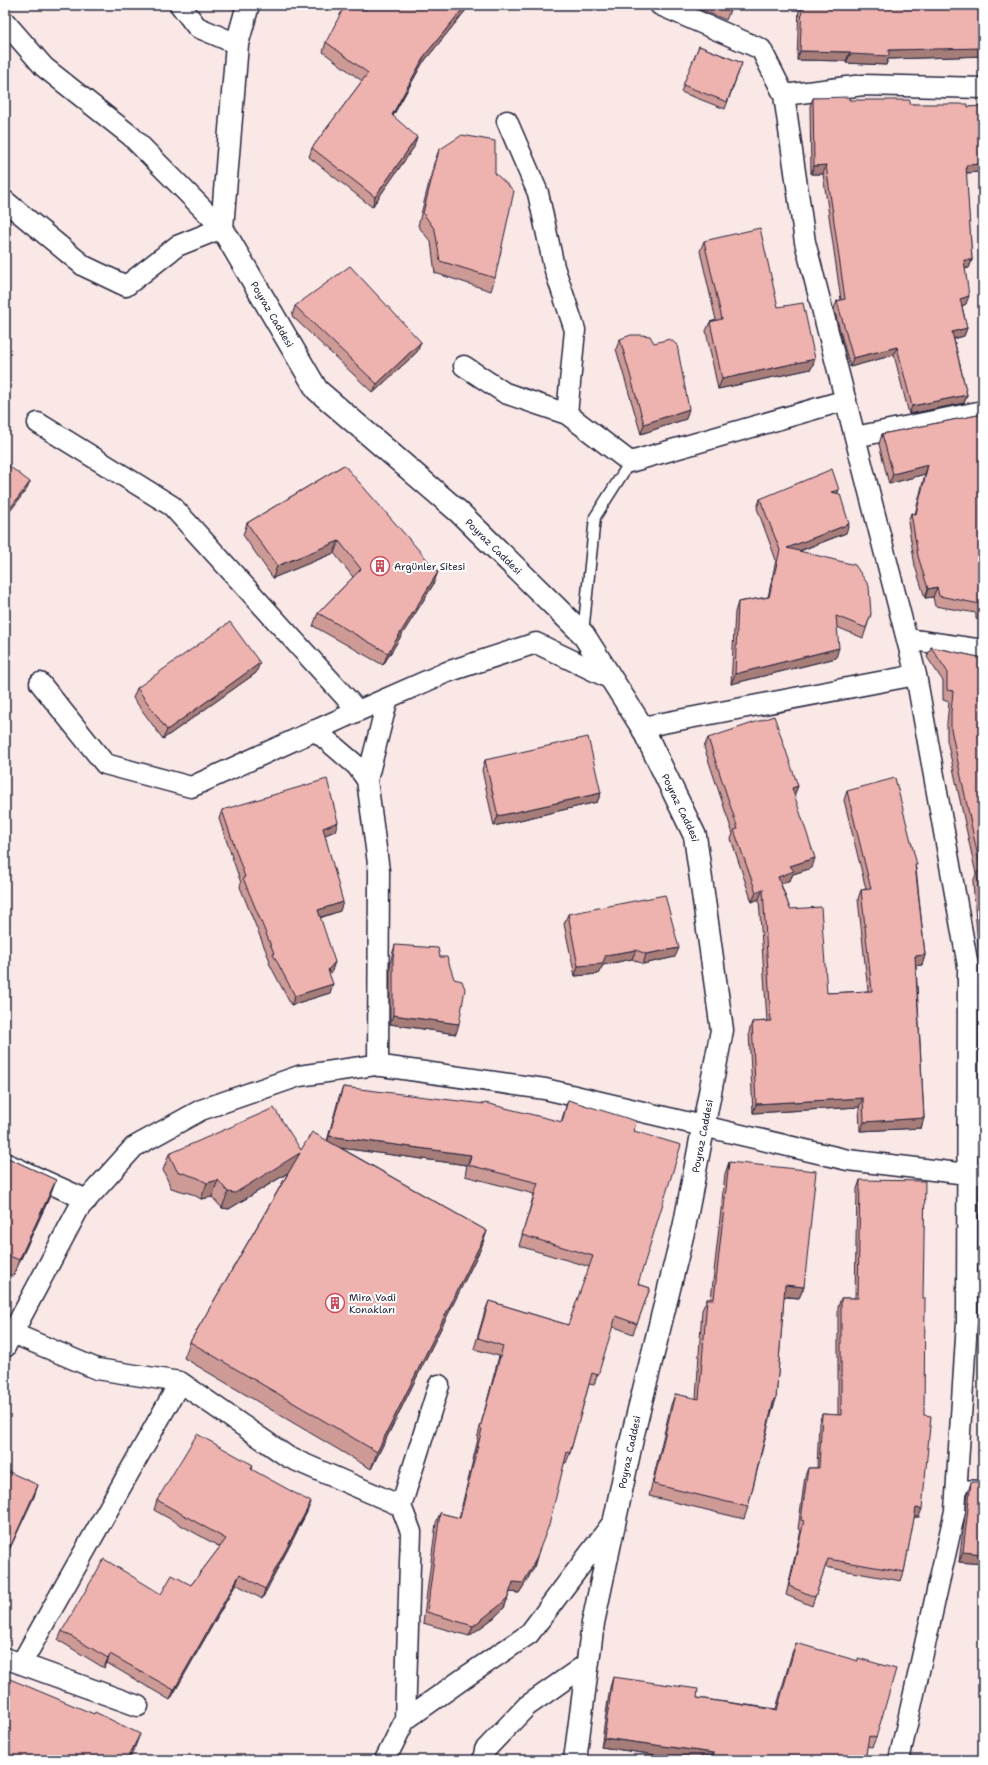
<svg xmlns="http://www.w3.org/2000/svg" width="988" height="1765" font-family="'Shantell Sans',sans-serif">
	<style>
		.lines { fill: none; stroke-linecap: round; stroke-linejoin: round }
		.lane-casing { stroke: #22223b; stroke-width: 13 }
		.street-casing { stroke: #22223b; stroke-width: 23 }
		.secondary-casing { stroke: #22223b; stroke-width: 25 }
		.lane { stroke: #fff; stroke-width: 10 }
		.street { stroke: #fff; stroke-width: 20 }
		.secondary { stroke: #fff; stroke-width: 22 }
		.wall { fill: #ce9a96; stroke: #22223b }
		.shaded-wall { fill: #a77d7a; stroke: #22223b }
		.building { fill: #efb3af; stroke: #22223b }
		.labels { text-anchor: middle; stroke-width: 4; stroke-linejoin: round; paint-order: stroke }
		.street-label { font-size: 10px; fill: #22223b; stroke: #fff }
		.poi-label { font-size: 10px; fill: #22223b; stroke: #fff; text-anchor: start }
	</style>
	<rect width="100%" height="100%" fill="#fae8e7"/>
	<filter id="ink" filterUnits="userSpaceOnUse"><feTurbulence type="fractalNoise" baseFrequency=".025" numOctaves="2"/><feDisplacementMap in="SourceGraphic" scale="8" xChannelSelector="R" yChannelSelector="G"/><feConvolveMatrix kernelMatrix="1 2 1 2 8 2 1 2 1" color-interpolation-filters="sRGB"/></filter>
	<g filter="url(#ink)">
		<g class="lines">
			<defs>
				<path id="lane" d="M583,633l12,-116 35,-55
					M956,1485l27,1"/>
				<path id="street" d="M180,5l17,22 40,17
					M660,5l101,44 23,46 21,147 111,433 52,291 -1,356 -12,189 -56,249
					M5,22l39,45 87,69 91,92 -45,18 -51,40 -42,-20 -79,-65
					M784,95l79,-10 120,3
					M507,121l31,72 16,74 21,63 -8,84 63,48 216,-62
					M464,366l41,27 62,21
					M38,423l134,83 186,205
					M855,437l128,-26
					M907,639l76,11
					M40,683l65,81 86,23 167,-76 89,-39 89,-29 75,36
					M642,727l274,-52
					M315,730l42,36 10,14 21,-82
					M367,780l12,91 -1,195
					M5,1163l82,37
					M5,1330l92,39 83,13 108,75 113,49
					M5,1347l74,-139 55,-61 67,-37 98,-34 76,-11 170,24 303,71 119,14h16
					M5,1658l133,48
					M21,1664l159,-282
					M405,1720l6,-188 -10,-26 38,-121
					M385,1760l20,-40 62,-44 62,-42 85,-113
					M483,1760l2,-10 42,-44 61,-43"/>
				<g id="secondary">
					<path id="s1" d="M248,5l-11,39 -15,184 95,162 142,122 124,122 59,93 53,109 27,194 -38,198 -51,206 -40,189 -18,137"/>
				</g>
			</defs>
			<use href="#lane" class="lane-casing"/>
			<use href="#street" class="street-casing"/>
			<use href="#secondary" class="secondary-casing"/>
			<use href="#lane" class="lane"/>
			<use href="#street" class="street"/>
			<use href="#secondary" class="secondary"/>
		</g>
		<path class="wall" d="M369,5h101l-48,59 -29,52 21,31 -42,60 -63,-50 3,-9 50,-67 -39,-29 3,-10 39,-32z
			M690,5h42l-6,15z
			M799,5h184v51l-29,1 -66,2 -2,6 -40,-2v-2l-49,-1z
			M699,46l43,17 -17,46 -44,-17z
			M813,98l97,6 58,3 15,-1v66l-17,1 6,87 -3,8 -4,1 1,35 -4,2 5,22 -3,8 -10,3 13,56 -3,8 -55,11 -15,-59 -44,12 -16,-58 3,-8 4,-1 -18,-126h-12l-1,-68z
			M439,150l56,128 -4,13 -56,-18 -4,-31 -13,-16 16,-63z
			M704,241l74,66 37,52 -4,10 -93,20 -12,-58 4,-9 6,-2 -16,-69z
			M295,306l126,36 -4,10 -44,41 -81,-77z
			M620,339l66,80 -45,15 -25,-85z
			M983,414v206l-7,-1v-6l-41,-7 -2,-9 -8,1 -10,-32 -7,-44 3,-9 4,1 10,-40 -36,10 -10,-40 3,-10z
			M344,465l89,120 -50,80 -70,-39 5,-13 35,-36 -19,-24 -61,25 -30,-43 4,-12z
			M837,493l9,40 -46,18 71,63 -8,24 -26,-11 -1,31 -105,26 4,-72 3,-10 30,-5 8,-37 -19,-52 3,-9z
			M931,647l52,11v303h-4l-6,-79 3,-8 -29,-134v-17l2,-21 -6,-2v-19l-16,-24z
			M256,673l-93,66 -30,-41 4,-10z
			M708,738l90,48 -4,9 18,73 -19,6 -3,6 -9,4 9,25 37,84 41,-2 -10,-92 3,-9 5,-1 -22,-89 3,-9 69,77 9,87 -3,10h-6l8,153 -3,10 -61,3 -1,-24 -106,6 -4,-81 3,-10 15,-1 -8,-122 -7,3 -21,-63 2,-5 -29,-87z
			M485,760l116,33 -4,9 -103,24 -12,-56z
			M222,810l113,21 -10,4 15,76 -20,7 12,53 -3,2 1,20 -39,12 -22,-42 1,-2 -30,-74 1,-4 -22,-64z
			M568,914l107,43 -32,7 -11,-5 -29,6 -5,9 -23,2 -11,-52z
			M395,945l61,89 -66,-10v-57l2,-12z
			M343,1087l218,35 7,-22 66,31 4,153 12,4 -17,46 -21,-8 -18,59 -5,-1 -19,69 -4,10h-2l-30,104 -8,15 -7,11 -9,-1 -6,16 -9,9 -26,19 -46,-13 13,-100 4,-10 19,5 19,-79h-1l22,-83 -25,-7 11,-38 4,-10 79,24 22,-58 -71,-21 15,-52 -69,-18 2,-11 -126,-17 146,83 -6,17 -110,221 -187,-111 6,-16 98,-169 -59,36 -7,-1 -10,-11 -11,2 -9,-5 -21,-6 -8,-18 6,-16 132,-4 26,-9 12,-44z
			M5,1156l1,1 50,23 -6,16 -37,80 -8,-3z
			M729,1162l75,125 -5,11 -15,-1 -8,102 -4,12 -24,96 -4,12 -95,-23 22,-91 4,-11 21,5 6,-89 5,-11h4l14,-125z
			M860,1180l59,337h-5l-10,55 -3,9 -76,-14 -13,39 -26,-11 15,-65 -3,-1 7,-53 3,-8h9l2,-45 3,-9 16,1v-108l3,-9h14l2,-109z
			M982,1190h1v104h-2l-2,-94z
			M253,1465l-1,5 55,42 -45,87 -26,-15 -66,116 -63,-37 -3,5 -46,-28 4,-9 99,-37 30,-9 29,-38 -66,-37 3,-10z
			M971,1482l12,82 -24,-2 9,-70z
			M796,1643l80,95 -4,9 -5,-1 -2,14h-174l-90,-13 9,-60 3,-10 84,21 79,11 16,-56z"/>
		<path class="shaded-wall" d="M466,5h4l-48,59 -34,60 4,-9 33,-60z
			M958,48h25v8l-29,1 -66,2 -2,6 -40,-2 4,-9 39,-4z
			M800,51l50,1 -4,9 -49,-1z
			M417,137l-3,10 -42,60 3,-10z
			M983,164v8l-20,1 3,-8z
			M826,165l-3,9h-12l3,-8z
			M964,260h8l-3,8 -8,1z
			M969,296l-3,8 -9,4 3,-9z
			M967,328l-3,8 -15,4 3,-8z
			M421,342l-4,10 -44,41 4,-9z
			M897,347l-3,8 -44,12 3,-9z
			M815,359l-4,10 -93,20 4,-10z
			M967,395l-3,8 -55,11 3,-8z
			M689,409l-3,10 -45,15 3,-10z
			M928,465l-3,9 -36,10 4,-10z
			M30,482l-3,7 -22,29v-3z
			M839,490l-4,9 -4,-7z
			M849,524l-3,9 -63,24 4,-9z
			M339,541l-5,12 -61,25 4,-12z
			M438,572l-5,13 -50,80 5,-12z
			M937,587l-4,10 -8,1 3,-9z
			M839,648l-3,10 -105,26 4,-10z
			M260,663l-4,10 -93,66 4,-9z
			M798,786l-4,10 -2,-8z
			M601,793l-4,9 -103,24 4,-10z
			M338,822l-3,9 -15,6 3,-9z
			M815,858l-3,10 -19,6 -3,6 -15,6 3,-9 12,-11z
			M763,889l-4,10 -7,3 4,-10z
			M343,902l-3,9 -25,8 3,-9z
			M679,948l-4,9 -32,7 3,-10z
			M636,950l-4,9 -29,6 -5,9 -23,2 3,-10 28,-11z
			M983,951v10h-4z
			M925,955l-3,10 -10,1 3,-10z
			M335,962l-3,9 -7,8 3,-9z
			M333,984l-3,9 -39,12 4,-9z
			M393,1015l66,9 -3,10 -66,-10z
			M863,1098l-4,9 -106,6 3,-9z
			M924,1118l-3,10 -61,3 4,-9z
			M329,1136l142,19 -4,10 -141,-19z
			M300,1153l-6,16 -65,40 -7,-1 6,-16z
			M56,1180l-6,16 -37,80 6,-16z
			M218,1180l-6,17 -11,2 6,-16z
			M487,1231l-6,17 -110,221 6,-17z
			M785,1285l19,2 -5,11 -18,-2z
			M983,1288v6h-2z
			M774,1399h2l-4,12 -2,-1z
			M38,1485l-4,12 -29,62v-4z
			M311,1502l-4,10 -45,87 3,-10z
			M916,1508l6,1 -3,8h-7z
			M963,1552l20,2v10l-24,-2z
			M537,1556l-3,11 -8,15 -7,11 -10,-1 4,-10z
			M240,1574l-4,10 -66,116 4,-10z
			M508,1597l-4,11 -9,9 -26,19 4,-10z
			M110,1654l-3,9 -3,5 4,-10z
			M140,1734l-5,13 -6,13h-2z
			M604,1738l110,15 -3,7h-20l-90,-13z
			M713,1758l11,2h-12z"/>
		<path class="building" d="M345,5h13l7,5 4,-5h97l-41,50 -33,60 25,22 -42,60 -63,-49 56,-75 -42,-31z
			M717,5h15l-3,5z
			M802,5h181v43l-94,2v6l-39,-2v-2l-50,-1z
			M699,46l43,17 -15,39 -44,-17z
			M849,97v3h61v4h58v3l15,-1v58l-17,1 6,95h-8l5,36 -9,3 7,29 -15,4 15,63 -55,11 -15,-59 -44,11 -16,-57 8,-2 -19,-134 -12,1 -1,-68z
			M462,135l33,6v32l19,18 -19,87 -55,-17 -5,-31 -12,-17 16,-63z
			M760,228l18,79 25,-4 12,56 -93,20 -12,-57 12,-3 -18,-78z
			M350,266l71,76 -44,42 -82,-78z
			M631,335h10l9,1 4,7 16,-4 7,6 12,64 -45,15 -24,-85z
			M983,414v195h-3v-5l-41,-8 -2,-9 -9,2 -10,-33 -7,-43 5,1 12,-49 -35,9 -11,-40z
			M5,463l25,19 -25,33z
			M344,465l94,107 -50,81 -70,-40 43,-44 -22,-28 -62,25 -30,-43z
			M832,469l7,21 -8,2 9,2 9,30 -62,24 68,17 14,21 2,28 -5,14 -30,-12 3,32 -104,26 3,-72 31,-5 11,-47 -20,-51z
			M230,622l30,41 -93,67 -30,-42z
			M931,647l52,11v291l-6,-77 4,-1 -30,-142v-17l2,-21 -6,-1v-19z
			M774,716l24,70 -6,2 23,70 -25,8 4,5 -16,6 12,32 31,-2 6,86 45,-2 -11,-101 10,-1 -24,-98 48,-13 22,87h-2l10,90 -10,1 9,162 -60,4 -1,-24 -107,6 -4,-82 19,-1 -8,-132 -7,3 -22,-62 4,-1 -30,-91z
			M588,737l13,56 -103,23 -13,-56z
			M327,779l11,43 -15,6 20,74 -25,8 17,52 -7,8 5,14 -38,12 -22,-42 1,-1 -31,-75 2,-1 -23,-67z
			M665,895l14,53 -33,6 -10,-4 -30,5 -4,9 -24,2 -10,-52z
			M395,945l43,3 2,9h7l7,22 8,2 3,8 -6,35 -66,-9v-57z
			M343,1087l141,17 1,-1 77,19 6,-22 68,21 -2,10 47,14 -43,139 12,4 -13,36 -21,-8 -18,59 -6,-2 -22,80 -3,-1 -18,73 -12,31 -7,15 -7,12 -10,-1 -5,15 -9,9 -26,20 -46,-14 13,-99 20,5 22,-89 -2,-1 23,-82 -25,-8 11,-37 79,24 25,-69 -71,-21 16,-52 -69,-18 2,-10 -142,-19z
			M274,1108l27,42 11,-18 175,99 -110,221 -187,-110 110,-189 -65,40 -7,-1 -10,-12 -11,3 -9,-5 -21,-7 -8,-17z
			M5,1156l1,1 50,23 -37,80 -14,-6z
			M729,1162l87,9 -12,116 -19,-2 -9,114h-2l-26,108 -95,-23 22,-90 24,5 8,-100h7z
			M860,1180l65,1 -2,117h2l-1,117 7,1 -9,93 -6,-1 -12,64 -76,-13 -13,38 -26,-11 15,-65 -3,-1 7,-52h11l3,-54 19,1v-117h17z
			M982,1190h1v22z
			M197,1434l56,31 -2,4 60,33 -46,87 -25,-15 -66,116 -64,-36 -2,4 -46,-27 42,-72 57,35 11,-19 19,10 35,-46 -69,-39z
			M5,1470l33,15 -26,58 -7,12z
			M971,1482h12v72l-20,-2z
			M796,1643l62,18v-3l38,11 -20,69 -7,-2 -4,24h-141l-11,-2 1,-5 -110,-15 9,-61 85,12 -1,9 80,12z
			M5,1677l89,37 1,-2 45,22 -13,26h-122z"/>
	</g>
	<defs>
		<symbol id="building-ring" viewBox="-11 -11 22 22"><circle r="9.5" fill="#fff" stroke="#d1495b" stroke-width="1.5"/><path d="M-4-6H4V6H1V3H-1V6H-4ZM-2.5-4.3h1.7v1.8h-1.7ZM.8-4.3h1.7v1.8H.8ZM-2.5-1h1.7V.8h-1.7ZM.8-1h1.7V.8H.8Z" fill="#d1495b"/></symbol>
	</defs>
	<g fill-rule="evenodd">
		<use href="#building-ring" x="369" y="555" width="22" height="22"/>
		<use href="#building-ring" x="324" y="1292" width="22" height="22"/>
	</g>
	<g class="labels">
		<g class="street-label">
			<text dy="4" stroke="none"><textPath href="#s1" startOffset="325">Poyraz Caddesi</textPath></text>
			<text dy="4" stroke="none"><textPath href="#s1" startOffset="649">Poyraz Caddesi</textPath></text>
			<text dy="4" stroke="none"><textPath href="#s1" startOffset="974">Poyraz Caddesi</textPath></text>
			<text transform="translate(702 1136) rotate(-79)" y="4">Poyraz Caddesi</text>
			<text transform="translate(629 1452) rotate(-78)" y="4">Poyraz Caddesi</text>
		</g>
		<g class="poi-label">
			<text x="394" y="570">Argünler Sitesi</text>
			<text x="349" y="1301">Mira Vadi<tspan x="349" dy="12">Konakları</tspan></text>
		</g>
	</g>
	<rect width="988" height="1765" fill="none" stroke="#fff" stroke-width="20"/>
	<rect x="10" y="10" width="968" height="1745" fill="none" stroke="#22223b" stroke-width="1.5" filter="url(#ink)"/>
</svg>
